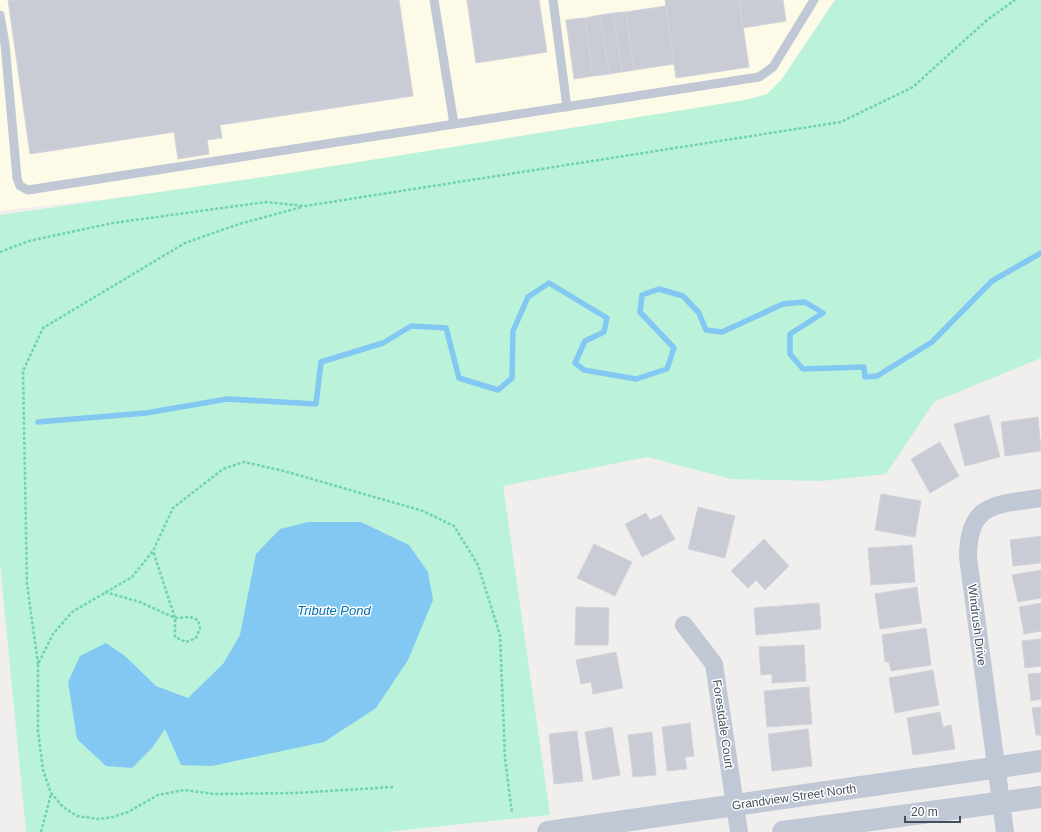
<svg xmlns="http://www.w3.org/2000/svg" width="1041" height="832" font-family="Arial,sans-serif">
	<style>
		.commercial { fill: #fdfbe7 }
		.green { fill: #baf2da }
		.water { fill: #83c8f3 }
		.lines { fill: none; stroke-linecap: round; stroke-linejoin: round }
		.stream { stroke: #83c8f3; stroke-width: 5.5 }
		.building { fill: #caccd5; stroke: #d2d3db }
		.path { stroke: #6fd3b3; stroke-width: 2.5; stroke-dasharray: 3 2; stroke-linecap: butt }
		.service { stroke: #c1c8d5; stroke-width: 9 }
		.minor { stroke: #c1c8d5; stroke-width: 18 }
		.tertiary { stroke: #c1c8d5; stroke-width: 22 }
		.labels { text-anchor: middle; stroke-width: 3; stroke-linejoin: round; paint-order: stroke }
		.street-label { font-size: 12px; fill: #454e5e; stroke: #fff }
		.water-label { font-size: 13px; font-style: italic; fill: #016fb4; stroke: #fff }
	</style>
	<rect width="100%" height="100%" fill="#f1efee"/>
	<path class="commercial" d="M0,0h1036l-260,122 -776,89z"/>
	<path class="green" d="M835,0h206v358l-107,44 -48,72 -64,7 -91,-2 -84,-22 -144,29 47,329 -165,17h-359l-26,-269v-348l283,-41 462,-74 22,-6 14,-14z"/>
	<path class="water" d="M308,522h53l48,23 19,27 5,28 -25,60 -32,48 -52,34 -112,24 -31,-1 -16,-36 -13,19 -20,20 -26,-2 -29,-27 -9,-57 12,-26 26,-13 19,13 31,30 32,12 35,-34 17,-29 16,-81 24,-25z"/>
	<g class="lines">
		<path class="stream" d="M38,422l108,-9 81,-14 89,5 5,-42 62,-19 28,-17 35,2 13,50 39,12 14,-12 1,-47 15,-34 21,-14 58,35 -3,14 -19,9 -10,22 9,7 52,9 31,-10 7,-21 -34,-36 2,-17 17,-6 24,7 16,17 7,17 16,2 61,-28 22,-2 18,11 -33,21v20l13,15 61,-2 1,10 12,-1 55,-34 60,-61 49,-28"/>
	</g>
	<path class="building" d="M8,0h391l14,96 -193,29 2,13 -15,2 2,14 -31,5 -4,-27 -144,22z
		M467,0h72l8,52 -71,11z
		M665,0h74l10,67 -73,11z
		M739,0h44l3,21 -43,7z
		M666,6l8,58 -40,6 -8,-58z
		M626,12l8,58 -12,2 -9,-59z
		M613,13l9,59 -13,2 -9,-59z
		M600,15l9,59 -16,2 -8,-58z
		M585,18l8,58 -19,3 -8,-59z
		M989,415l11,42 -35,9 -11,-42z
		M1038,417l3,34 -36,5 -4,-34z
		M940,442l19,34 -29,17 -19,-34z
		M881,494l40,7 -6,36 -40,-7z
		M698,507l37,9 -10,42 -37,-9z
		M646,513l4,7 11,-5 14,24 -33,18 -17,-33z
		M1041,536v27l-28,3 -3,-26z
		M764,539l25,27 -24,24 -9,-10 -8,8 -17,-17z
		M594,544l38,18 -17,34 -38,-18z
		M912,545l3,37 -44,3 -3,-37z
		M1041,570v28l-23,4 -6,-27z
		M917,587l5,36 -42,6 -5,-35z
		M819,603l2,26 -65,6 -2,-27z
		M1041,603v28l-17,3 -5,-27z
		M576,607l33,1 -1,37h-33z
		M926,628l5,37 -40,6 -2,-9h-4l-3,-27z
		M1041,639v27l-16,2 -3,-27z
		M804,645l2,36 -34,2v-9l-11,1 -2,-28z
		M616,652l7,36 -30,6 -2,-12 -10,2 -5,-24z
		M933,670l6,35 -44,8 -6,-35z
		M1041,673v26l-10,2 -3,-27z
		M809,687l3,37 -45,3 -3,-36z
		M1041,707v28h-5l-4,-27z
		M940,712l3,15 8,-2 4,24 -42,6 -6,-37z
		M690,723l4,33 -9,1 2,12 -20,2 -5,-44z
		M612,727l8,48 -27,5 -8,-48z
		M808,729l4,37 -40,5 -4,-37z
		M577,731l6,50 -29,3 -5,-50z
		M652,732l4,43 -23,2 -5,-42z"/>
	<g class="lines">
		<path class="path" d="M0,252l29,-11 84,-18 153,-21 39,4 536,-84 72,-35 74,-67 28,-20
			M105,592l35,10 35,16 15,-1 8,3 2,8 -4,10 -10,4 -11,-5v-19l-22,-67
			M38,664l-11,-80 -4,-213 20,-43 142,-85 54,-19 63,-17
			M393,787l-98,6 -81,1 -30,-4 -26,5 -30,17 -15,5 -15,2 -21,-3 -14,-9 -12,-14 -8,-23 -5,-39v-67l15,-30 19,-22 60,-35 21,-26 20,-43 50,-39 21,-7 40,9 139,40 31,15 24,39 22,70 5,123 7,55
			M41,832l10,-38"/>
		<path class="service" d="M434,0l20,124
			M553,0l14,107
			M0,15l5,29 12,134 3,8 8,4 731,-113 14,-10 41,-67"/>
		<path class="minor" d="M684,625l30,39 25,168
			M1005,832l-37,-275c0,-56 29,-52 73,-59"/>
		<path class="tertiary" d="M548,832l493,-71
			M783,832l258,-35"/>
	</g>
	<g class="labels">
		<g class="street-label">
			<text transform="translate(977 625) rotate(83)" y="4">Windrush Drive</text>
			<text transform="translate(723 724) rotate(82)" y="4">Forestdale Court</text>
			<text transform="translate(794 797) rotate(-8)" y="4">Grandview Street North</text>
		</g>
		<g class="water-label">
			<text x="334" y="615">Tribute Pond</text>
		</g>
	</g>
	<path d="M905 816v6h55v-6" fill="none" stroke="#454e5e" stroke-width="2"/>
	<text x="911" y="816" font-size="12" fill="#454e5e" stroke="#ffffff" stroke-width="3" paint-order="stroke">20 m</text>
</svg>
